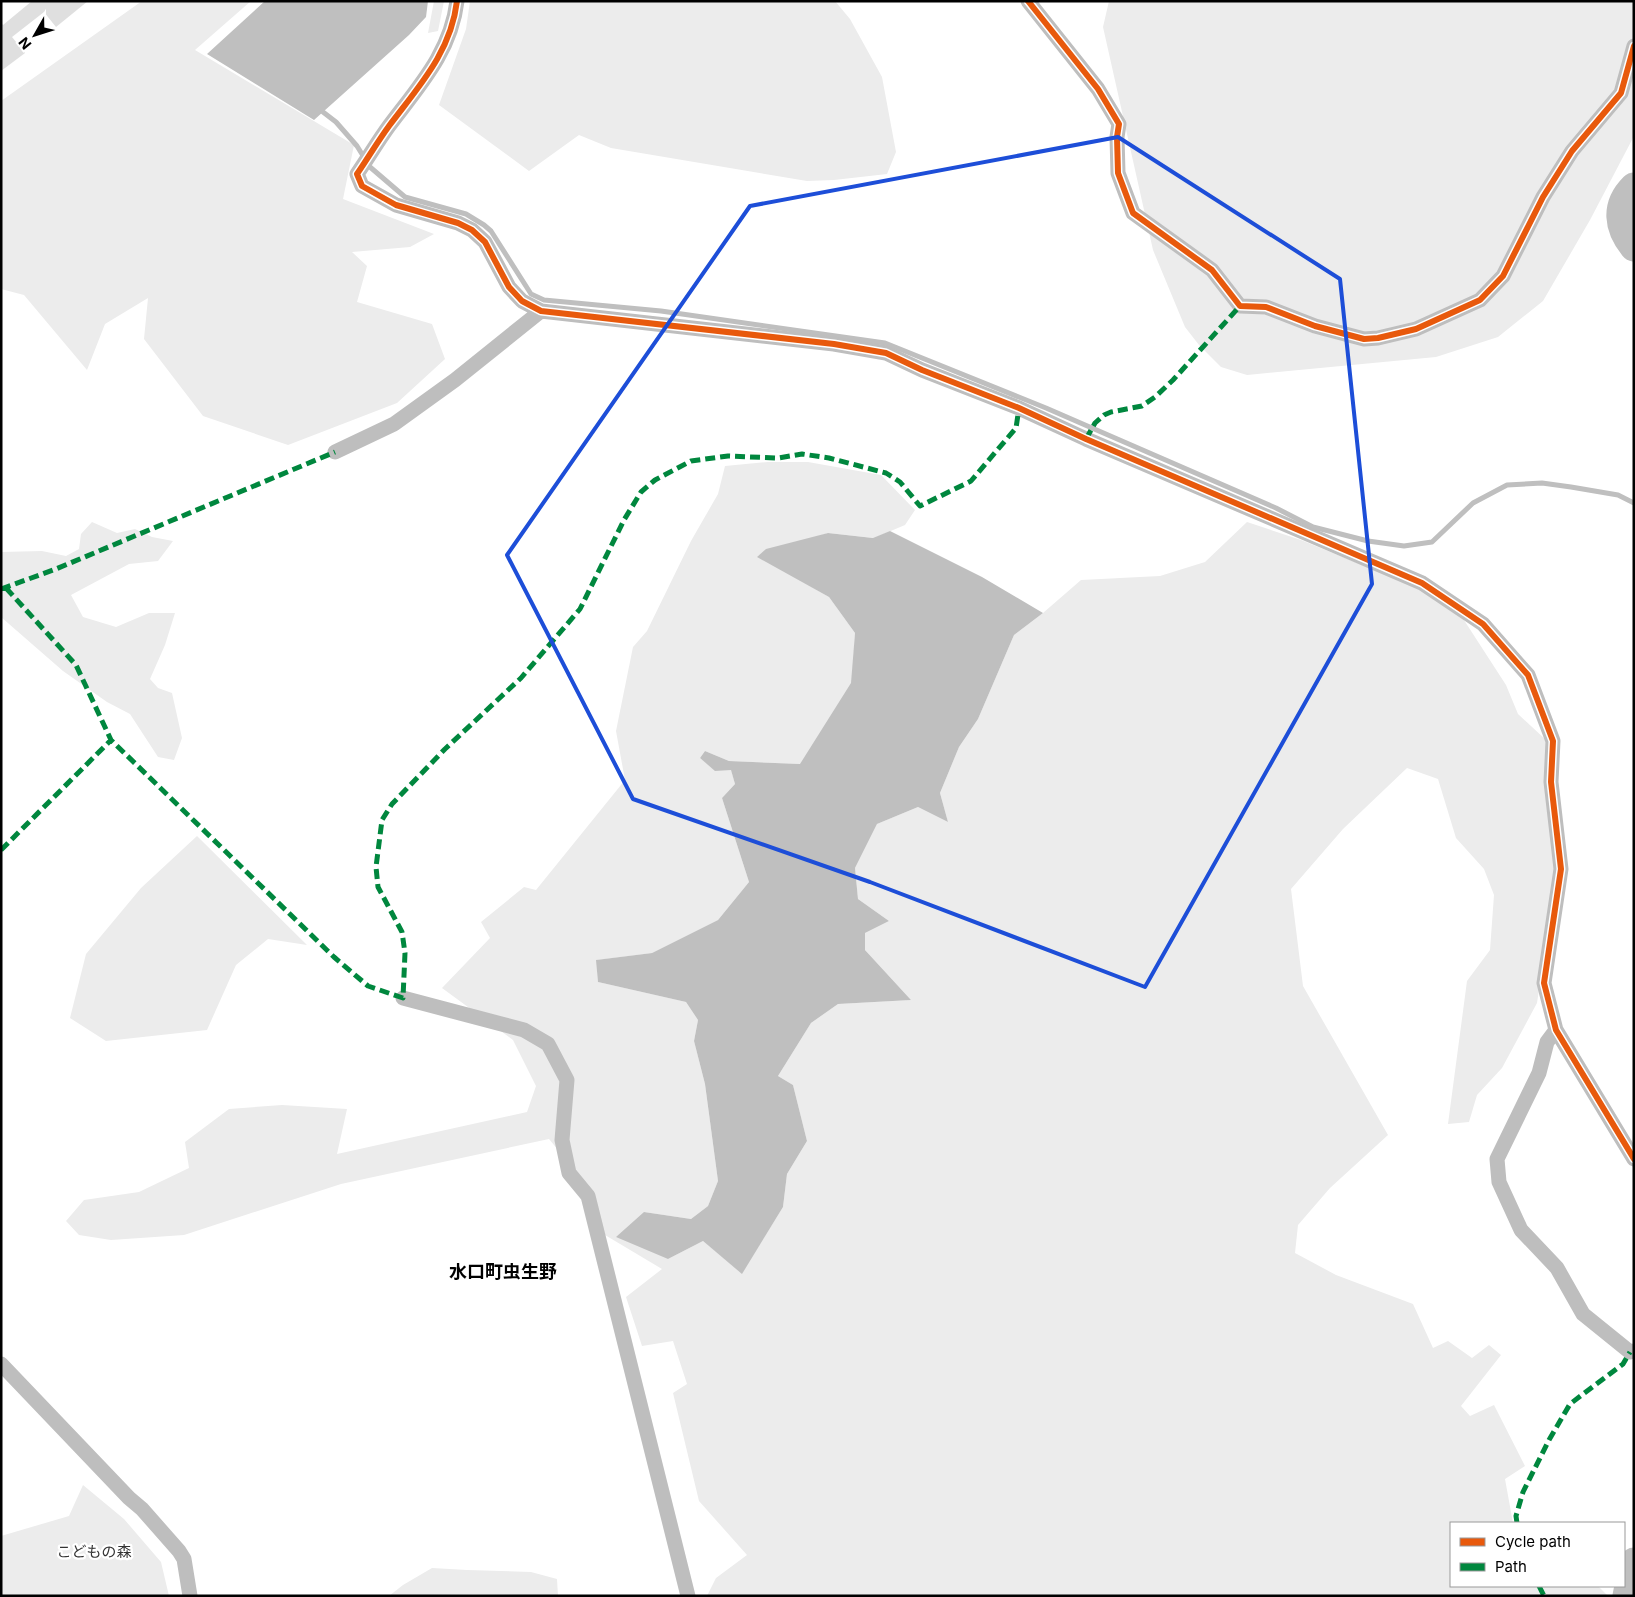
<svg xmlns="http://www.w3.org/2000/svg" width="1635" height="1597" font-family="Inter,'Noto Sans JP',sans-serif">
	<style>
		.green { fill: #ececec }
		.water { fill: #bfbfbf }
		.lines { fill: none; stroke-linecap: round; stroke-linejoin: round }
		.stream { stroke: #bfbfbf; stroke-width: 5 }
		.river { stroke: #bfbfbf; stroke-width: 29 }
		.building { fill: #dfdfdf }
		.street { stroke: #bebebe; stroke-width: 15 }
		.quiet { stroke: #00873e; stroke-width: 5; stroke-dasharray: 10 5; stroke-linecap: butt }
		.cycleway-casing { stroke: #fff; stroke-width: 9 }
		.cycleway { stroke: #e8590c; stroke-width: 6 }
		.marked { fill: none; stroke: #1d4ed8; stroke-width: 4; stroke-linejoin: round }
		.labels { text-anchor: middle; stroke-width: 4.5; stroke-linejoin: round; paint-order: stroke }
		.park-label { font-size: 15px; fill: #333; stroke: #fff }
		.quarter-label { font-size: 18px; font-weight: bold; fill: #000; stroke: #fff }
	</style>
	<rect width="100%" height="100%" fill="#fff"/>
	<path class="green" d="M142,1h109l-56,49 159,95 -11,54 91,35 -24,13 -58,5 15,14 -10,36 75,22 13,35 -48,44 -109,42 -85,-29 -59,-77 4,-41 -43,26 -18,46 -63,-75 -23,-6v-188z
		M434,1h10l-6,30 -10,2z
		M470,1h365l15,18 32,58 14,75 -9,22 -53,6 -27,1 -196,-33 -32,-13 -50,36 -90,-66 27,-76z
		M1109,1h525v135l-44,84 -47,81 -45,36 -62,20 -189,18 -26,-8 -22,-22 -14,-18 -32,-77 -50,-223z
		M768,462h40l73,13 34,35 -10,15 -31,13 -46,-5 -70,23 71,41 26,36 -3,50 -51,81 -72,-3 -24,-10 -5,7 15,12 16,-1 4,15 -13,14 27,84 -31,38 -66,33 -55,7 1,22 88,20 12,18 -4,21 11,43 13,97 -10,25 -17,13 -47,-7 24,47 35,-18 39,32 41,-66 4,-33 20,-33 -14,-56 -15,-9 33,-53 27,-19 73,-4 -46,-50v-17l24,-12 -31,-22 -3,-31 22,-44 41,-17 30,15 -8,-29 19,-46 19,-28 36,-84 29,-22 38,-33 79,-4 45,-14 42,-40 54,18 117,48 44,29 44,68 12,29 28,26 9,142 -18,121 -35,65 -25,27 -8,27 -21,2 19,-143 23,-31 4,-55 -10,-26 -28,-31 -18,-59 -31,-11 -64,61 -52,60 12,97 85,149 -58,53 -32,37 -3,28 41,22 77,29 20,44 15,-7 24,17 17,-13 12,10 -40,51 9,10 24,-11 31,61 -20,13 8,44h-62v63h147l10,10h-901l9,-18 31,-23 -48,-54 -26,-108 14,-9 -14,-43 -31,5 -16,-49 36,-28 -57,-34 -17,-49 -39,-47 -208,45 -157,51 -73,5 -32,-5 -13,-14 18,-21 55,-8 50,-24 -4,-26 44,-33 53,-4 65,4 -10,45 190,-42 9,-26 -23,-46 -71,-52 48,-50 -9,-16 43,-35 12,3 89,-110 -9,-49 17,-84 14,-16 44,-90 27,-47 7,-28z
		M92,522l25,11 18,-4 17,8 21,4 -15,20 -29,3 -58,31 12,22 33,10 33,-14h26l-10,32 -15,34 8,9 14,5 10,45 -8,22 -16,-3 -28,-43 -23,-12 -44,-31 -62,-54v-65l41,-1 24,5 13,-7 2,-15z
		M197,836l110,109 -39,-6 -32,26 -29,65 -101,11 -36,-23 16,-64 55,-66z
		M83,1485l41,34 37,43 8,34h-168v-60l68,-20z
		M432,1568l35,2 64,2 26,7 1,17 -84,-2 -85,2 14,-11z"/>
	<path class="water" d="M265,1h163l-2,16 -17,18 -95,85 -107,-66z
		M890,531l92,46 61,36 -29,22 -36,84 -19,28 -19,46 8,29 -30,-15 -41,17 -22,44 3,31 31,22 -24,12v17l46,50 -73,4 -27,19 -33,53 15,9 14,56 -20,33 -4,33 -41,67 -39,-33 -35,18 -52,-22 28,-25 47,7 17,-13 10,-25 -13,-97 -11,-43 4,-21 -12,-18 -88,-20 -2,-22 56,-7 66,-33 31,-38 -27,-84 13,-14 -4,-14 -16,1 -15,-13 5,-7 24,10 71,3 51,-81 4,-50 -26,-36 -72,-40 9,-8 62,-16 45,5z"/>
	<g class="lines">
		<path class="stream" d="M323,112l13,10 21,24 13,21 35,30 61,17 18,11 7,6 40,63 13,6 117,11 224,32 161,65 230,100 37,19 55,14 36,5 28,-4 41,-39 34,-18 35,-2 29,4 47,8 16,8"/>
		<path class="river" d="M1634,187c-19,19 -16,40 0,60
			M1627,1596l7,-34"/>
	</g>
	<path class="building" d="M32,1h56l-32,26 -12,-15 -32,25 13,16 -24,18v-48l2,2z"/>
	<g class="lines">
		<path class="street" d="M457,1c-6,51 -38,85 -68,125 -11,15 -21,32 -32,48l5,12 34,19 62,18 14,7 13,12 24,45 13,14 19,10 293,33 52,9 36,17 97,38 67,31 336,144 61,41 45,51 25,66 -2,41 10,87 -17,114 12,47 78,129
			M1028,1l70,88 21,35 -2,13 1,36 15,40 79,57 28,36 26,1 49,19 49,13 14,-1 38,-9 64,-29 23,-24 40,-79 29,-46 49,-58 13,-47
			M335,452l59,-28 61,-44 86,-69
			M403,998l121,32 24,14 19,36 -5,60 7,33 19,23 100,400
			M1556,1030l-9,12 -8,31 -42,86 2,23 22,48 36,38 26,46 47,38 4,-1
			M1,1364l128,134 13,11 37,42 5,8 6,37"/>
		<path class="quiet" d="M1086,439l9,-16 9,-8 7,-3 31,-6 13,-9 18,-17 67,-74
			M6,588l70,77 35,75 223,217 34,29 35,12 2,-45 -3,-21 -24,-45 -2,-20 6,-47 10,-16 53,-55 76,-71 59,-69 44,-89 17,-28 14,-12 36,-19 37,-5 50,2 24,-4 27,4 57,15 14,9 20,24 51,-25 45,-53 3,-20
			M1,589l55,-20 279,-117
			M1,850l110,-110
			M1517,1523l-1,-7 7,-24 26,-52 21,-36 53,-40 7,-12
			M1539,1586l5,10"/>
		<defs>
			<path id="cycleway" d="M457,1c-6,51 -38,85 -68,125 -11,15 -21,32 -32,48l5,12 34,19 62,18 14,7 13,12 24,45 13,14 19,10 293,33 52,9 36,17 97,38 67,31 336,144 61,41 45,51 25,66 -2,41 10,87 -17,114 12,47 78,129
				M1028,1l70,88 21,35 -2,13 1,36 15,40 79,57 28,36 26,1 49,19 49,13 14,-1 38,-9 64,-29 23,-24 40,-79 29,-46 49,-58 13,-47"/>
		</defs>
		<use href="#cycleway" class="cycleway-casing"/>
		<use href="#cycleway" class="cycleway"/>
	</g>
	<path class="marked" d="M1118,137l222,142 32,305 -227,403 -275,-105 -237,-83 -126,-244 243,-349z"/>
	<g class="labels">
		<g class="park-label">
			<text x="94" y="1557">こどもの森</text>
		</g>
		<g class="quarter-label">
			<text x="503" y="1278">水口町虫生野</text>
		</g>
	</g>
	<rect width="1635" height="1597" fill="none" stroke="#000000" stroke-width="5"/>
	<rect x="1450" y="1522" width="175" height="65" fill="#ffffff" stroke="#999999"/>
	<rect x="1460" y="1538" width="25" height="8" fill="#e8590c" stroke="#999999"/>
	<text x="1495" y="1547" font-size="15" fill="#000000">Cycle path</text>
	<rect x="1460" y="1563" width="25" height="8" fill="#00873e" stroke="#999999"/>
	<text x="1495" y="1572" font-size="15" fill="#000000">Path</text>
	<g transform="translate(35 35) rotate(231)" stroke="#ffffff" stroke-width="4" paint-order="stroke">
	<path d="M0-4L9 19L0 12L-9 19Z" fill="#000000"/>
	<text y="-8" font-size="14" font-weight="bold" text-anchor="middle" fill="#000000">N</text>
	</g>
</svg>
